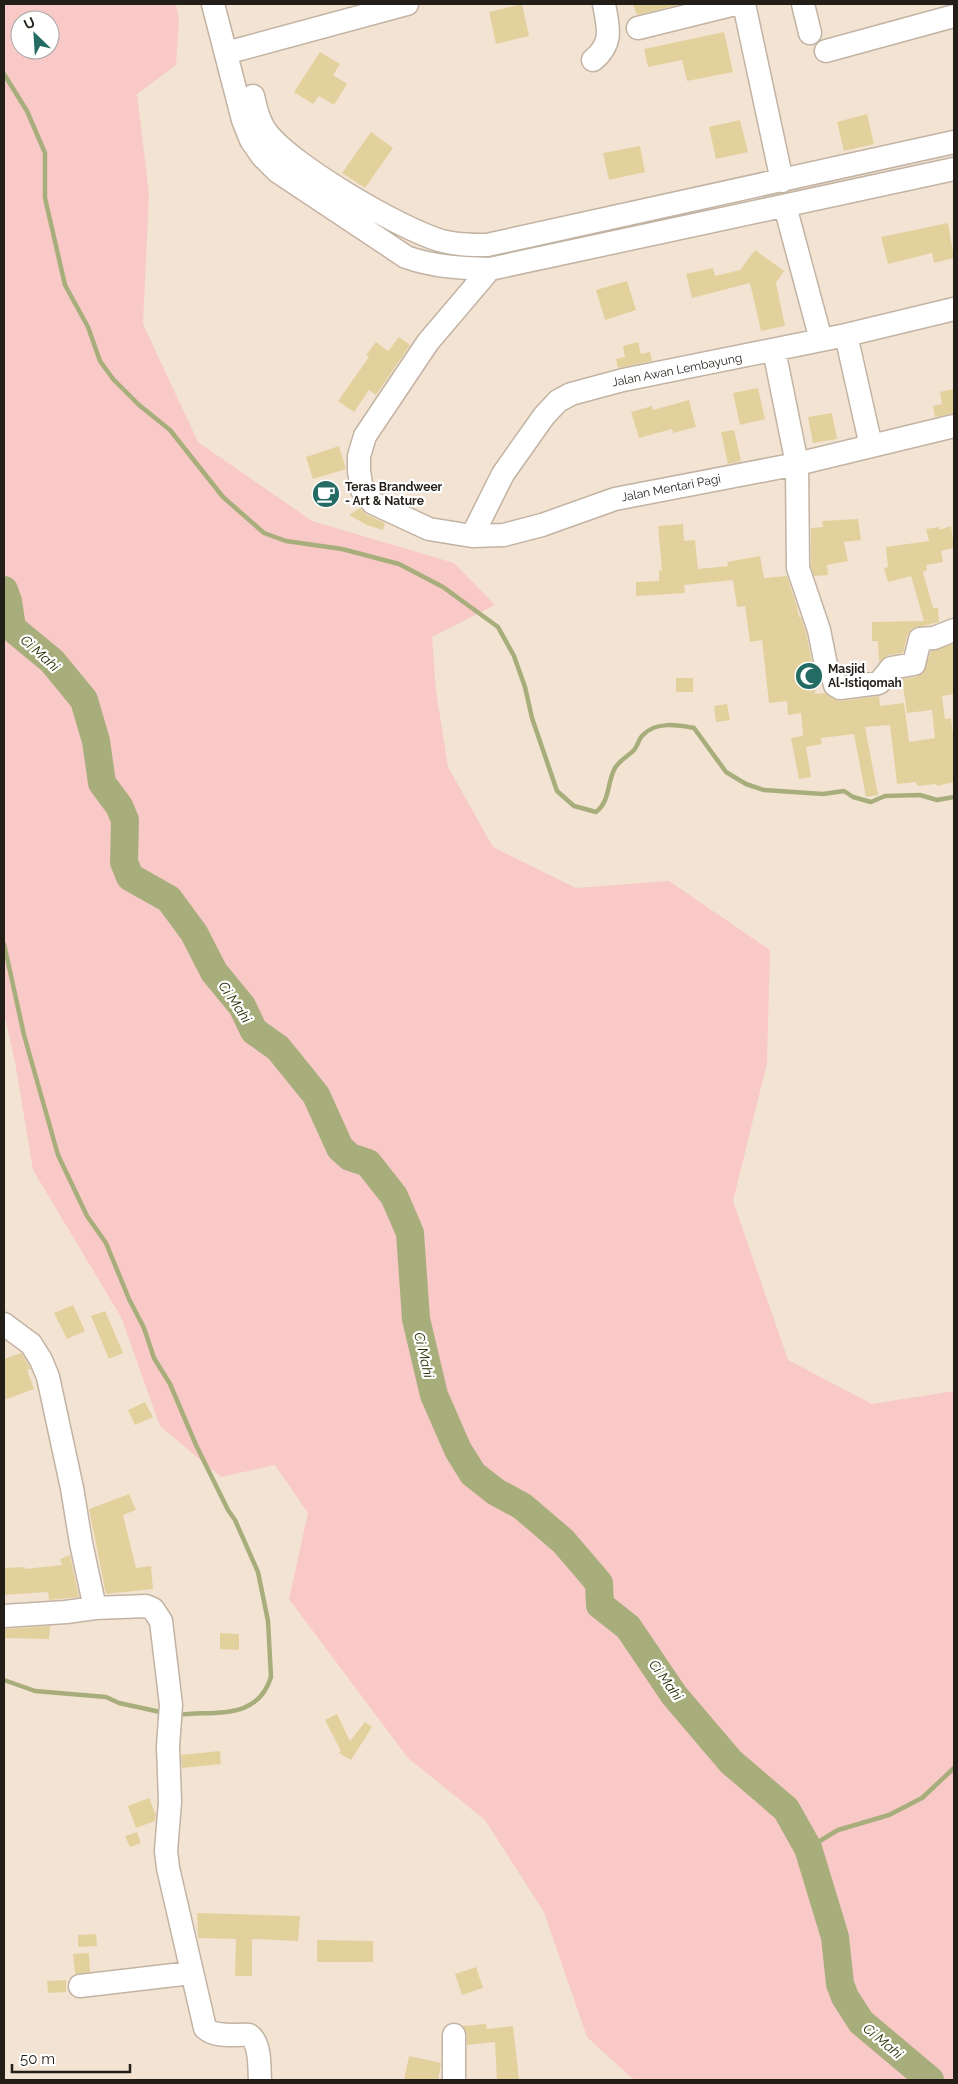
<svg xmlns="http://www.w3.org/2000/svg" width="958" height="2084" font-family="Raleway,sans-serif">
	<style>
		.green { fill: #f8c9c7; fill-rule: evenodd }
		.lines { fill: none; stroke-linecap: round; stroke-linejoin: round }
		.stream { stroke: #a8ae7b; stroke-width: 4.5 }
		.river { stroke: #a8ae7b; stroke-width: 28 }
		.building { fill: #e3d19d }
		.minor-casing { stroke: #c2b3a3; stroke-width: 25 }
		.minor { stroke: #fff; stroke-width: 22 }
		.labels { text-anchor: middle; stroke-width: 4.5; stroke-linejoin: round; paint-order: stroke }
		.street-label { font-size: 12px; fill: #231e18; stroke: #fff }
		.poi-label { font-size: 12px; font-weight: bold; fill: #231e18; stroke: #fff; text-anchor: start }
		.water-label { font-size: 14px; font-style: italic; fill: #2b2e04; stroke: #fff }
	</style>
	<rect width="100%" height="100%" fill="#f3e3d3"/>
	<path class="green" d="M4,4h172l3,15 -3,46 -39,29 12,100 -6,130 55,118 114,79 142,42 41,42 -63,32 4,54 12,76 45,80 83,41 93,-7 101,69 -3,113 -34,138 55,159 84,44 82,-13v689h-320l-47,-43 -43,-125 -59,-92 -77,-62 -119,-159 19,-86 -33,-48 -54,12 -61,-51 -39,-109 -88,-147 -18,-108 -11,-49zM20,20h30v30h-30z"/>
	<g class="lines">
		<path class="stream" d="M4,74l23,37 18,42v45l20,87 23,42 12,34 13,18 26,26 31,25 53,67 41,36 22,8 56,8 57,15 44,23 55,40 16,29 11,31 7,31 25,73 17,15 22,6c14,-11 11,-28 18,-42 4,-9 13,-13 19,-19 5,-4 5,-12 10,-16 13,-14 35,-10 51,-7l32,44 20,12 18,6 59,4 21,-3 9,6 18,5 14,-6 35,-1 17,5 17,-3
			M4,944l20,91 34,120 29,61 19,27 23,56 15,29 10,30 16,26 26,61 32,65 7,10 23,52 10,49 3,56c-14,45 -58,33 -93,38
			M4,1680l31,11 71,6 13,6 46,10
			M808,1848l30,-18 51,-15 33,-17 32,-30"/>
		<path class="river" d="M4,590l4,11 4,27 40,33 32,39 12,41 6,42 17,23 6,14 -1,42 6,15 39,22 25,34 20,39 28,34 12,25 24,17 38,47 24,53 10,9 18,6 26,33 16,37 6,86 18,76 24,55 15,24 23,18 26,14 41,35 36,42 1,22 28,22 46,68 57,67 55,47 22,39 27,89 5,47 5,13 16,25 69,58"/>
	</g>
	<path class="building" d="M522,4l7,32 -33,8 -7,-32z
		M633,4h48l-44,11z
		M724,32l9,40 -46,9 -5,-21 -34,7 -4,-18z
		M320,52l20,12 -7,11 14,9 -13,21 -15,-9 -6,8 -19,-12z
		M867,114l7,30 -30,7 -7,-29z
		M740,120l8,32 -32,7 -7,-32z
		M371,132l22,16 -28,40 -23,-15z
		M640,146l5,26 -36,8 -6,-27z
		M948,223l6,35 -20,5 -2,-10 -44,11 -7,-27z
		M755,250l29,21 -8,12 9,43 -24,5 -11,-48 -58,15 -6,-24 27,-6 2,8 25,-6z
		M627,281l9,29 -31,10 -9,-30z
		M399,337l11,8 -34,50 -7,-5 -15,22 -16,-11 31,-44 -3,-2 10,-13 12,9z
		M638,342l3,12 9,-2 2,9 -34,7 -2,-9 9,-2 -2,-11z
		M758,388l7,31 -25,6 -7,-32z
		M954,389v24l-19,4 -2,-11 9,-2 -2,-12z
		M689,400l7,27 -23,6 -1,-4 -33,9 -8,-26 21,-6 1,4z
		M832,413l5,26 -24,4 -5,-26z
		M734,430l7,31 -13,3 -7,-32z
		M339,446l7,23 -33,10 -7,-22z
		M360,508l7,7 18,8 -2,7 -16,-5 -18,-10z
		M858,519l3,21 -17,2 4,19 -21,4 1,10 -14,1 -3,-10v-38l12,-1 -1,-6z
		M683,524l1,17 11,-1 3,29 30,-3 -1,-4 33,-6 4,22 23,-2 10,31 2,10h2l5,16 7,35 3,6 -1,20 11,-1 7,6 8,2 38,-5 1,10 24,-3 5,39 26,-4 -3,-28 -25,3 -5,-34 14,-2 7,-4 8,-22 23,-7v50l-12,2 3,23 6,-1 3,25v39l-17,4 -1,-2 -19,2 -1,-4 -19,2 -7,-59 -25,2 13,68 -12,2 -12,-63 -33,4 1,6 -16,3 5,30 -12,2 -8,-41 12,-2 -2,-23 -13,2 -1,-14 -18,2 -7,-63 -12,2 -5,-36 -8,1 -4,-27 -49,5 1,8 -49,3v-14l23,-1v-10l3,-1 -4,-44z
		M951,526l3,22 -13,3 2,11 -17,3 1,5 -4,2 10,36h5l1,14 -27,7 -5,7 -4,17 -15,2 -9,7 -1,-21h-6v-19l52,-1 -13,-45 -23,6 -4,-14 4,-1 -2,-20 43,-6 -3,-12 13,-2v3z
		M676,678h17v14h-17z
		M727,704l3,16 -14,2 -2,-16z
		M73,1305l12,26 -18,8 -13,-26z
		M105,1311l18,42 -14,6 -18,-43z
		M21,1353l10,16 -4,1 7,19 -30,11v-41z
		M145,1402l8,15 -18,8 -7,-15z
		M129,1494l7,16 -13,5 13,53 15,-2 2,23 -47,5 -17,-85z
		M70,1555l9,42 -30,3 -1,-8 -44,3v-27l21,-1v2l37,-4 -2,-6z
		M50,1626l-1,13 -45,-1v-9z
		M220,1633l19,1v16l-19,-1z
		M337,1714l13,27 15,-19 7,5 -21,33 -12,-7 2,-2 -16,-31z
		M220,1751l1,13 -39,4 -1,-13z
		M149,1798l7,17 -1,6 -19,7 -8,-22z
		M137,1832l4,11 -11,4 -5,-11z
		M197,1913l103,3 -2,25 -46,-2v37h-17l1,-37 -38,-1z
		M96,1934l1,12 -19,1v-12z
		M317,1940l56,1v21h-56z
		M89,1953l1,19 -15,2 -2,-20z
		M476,1967l7,21 -21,7 -7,-21z
		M66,1980v12l-18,1 -1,-12z
		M486,2024l1,5 26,-3 6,54h-22l-2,-38 -28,3v-10l-4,-9z
		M409,2056l32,7 -3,17h-34z"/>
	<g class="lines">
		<defs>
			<path id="minor" d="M213,4l30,116 8,20 11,16 15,15 129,86c28,10 55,11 84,12l464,-100
				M744,4l38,177
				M803,4l7,29
				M638,28l97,-24
				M826,51l128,-35
				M226,53l181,-49
				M593,60c21,-17 15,-33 11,-56
				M253,96c3,13 6,27 15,38 25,32 134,96 174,107 15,4 30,4 45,4l467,-103
				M785,206l36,134
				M490,269l-62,73 -63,94 -6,20v15l3,19 11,13 56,26 43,7 32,-1 38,-10 73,-26 182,-35 157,-38
				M846,335l25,111
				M774,350l23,114 1,104 21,62 7,35 6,9 3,11 5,3 39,-5 12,-15 23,-4 6,-25 14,-1 20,-8
				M472,536l31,-62 41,-58 14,-15 13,-7 52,-14 223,-45 108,-26
				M4,1324l27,20 10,16 7,17 24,111 9,55 14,65 51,-2 7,3 8,12 10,84 -3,41 2,56 -4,49 2,17 37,160c10,10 30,6 44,7 12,8 10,31 11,45
				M4,1616l62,-4 29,-4
				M80,1986l111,-13
				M454,2080v-45"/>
		</defs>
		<use href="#minor" class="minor-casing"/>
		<use href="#minor" class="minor"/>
	</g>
	<defs>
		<symbol id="cafe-disc" viewBox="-11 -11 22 22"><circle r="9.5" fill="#246c63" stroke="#fff"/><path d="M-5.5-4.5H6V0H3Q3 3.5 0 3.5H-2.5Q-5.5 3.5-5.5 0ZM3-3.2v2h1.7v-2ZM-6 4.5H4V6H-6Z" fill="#fff"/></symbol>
		<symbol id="mosque-disc" viewBox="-11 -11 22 22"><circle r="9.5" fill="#246c63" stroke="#fff"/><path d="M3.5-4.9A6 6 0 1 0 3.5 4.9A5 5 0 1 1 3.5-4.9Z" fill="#fff"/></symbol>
	</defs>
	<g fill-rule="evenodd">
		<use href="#cafe-disc" x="310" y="478" width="32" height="32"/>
		<use href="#mosque-disc" x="793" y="660" width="32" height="32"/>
	</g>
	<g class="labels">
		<g class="street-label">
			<text transform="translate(677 370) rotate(-11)" y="4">Jalan Awan Lembayung</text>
			<text transform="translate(671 488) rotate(-11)" y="4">Jalan Mentari Pagi</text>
		</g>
		<g class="poi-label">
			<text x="345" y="491">Teras Brandweer<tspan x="345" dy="14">- Art &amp; Nature</tspan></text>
			<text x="828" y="673">Masjid<tspan x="828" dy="14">Al-Istiqomah</tspan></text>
		</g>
		<g class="water-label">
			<text transform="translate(40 653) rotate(42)" y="5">Ci Mahi</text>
			<text transform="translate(235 1002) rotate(56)" y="5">Ci Mahi</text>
			<text transform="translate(424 1355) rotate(77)" y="5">Ci Mahi</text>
			<text transform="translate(666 1680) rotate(54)" y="5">Ci Mahi</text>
			<text transform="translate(883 2041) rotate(40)" y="5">Ci Mahi</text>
		</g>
	</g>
	<rect width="958" height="2084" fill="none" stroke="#231e18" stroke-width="10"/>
	<g transform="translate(35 35) rotate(335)"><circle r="24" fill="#ffffff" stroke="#a7a5a3"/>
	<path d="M0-4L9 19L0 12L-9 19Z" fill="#246c63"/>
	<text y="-8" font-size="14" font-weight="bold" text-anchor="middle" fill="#231e18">U</text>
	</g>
	<path d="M12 2064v8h118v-8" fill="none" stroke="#231e18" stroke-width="2.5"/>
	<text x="20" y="2064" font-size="15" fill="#231e18" stroke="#ffffff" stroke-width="4" paint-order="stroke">50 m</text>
</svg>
